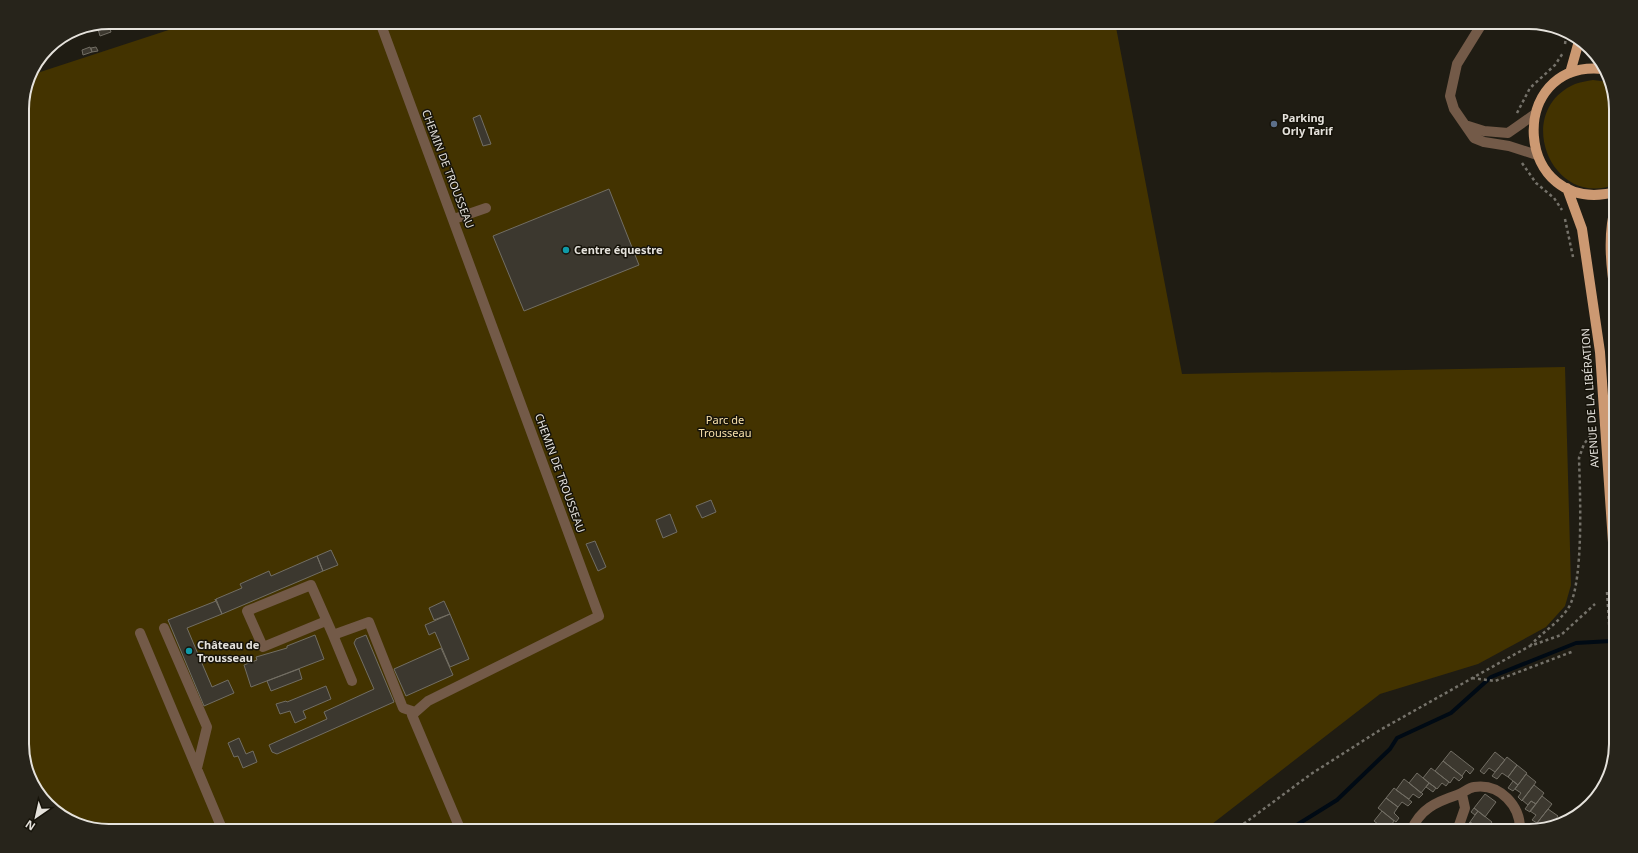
<svg xmlns="http://www.w3.org/2000/svg" width="1638" height="853" font-family="'Noto Sans',sans-serif">
	<style>
		.green { fill: #433300 }
		.lines { fill: none; stroke-linecap: round; stroke-linejoin: round }
		.stream { stroke: #000a14; stroke-width: 4 }
		.building { fill: #3c382f; stroke: #726e64 }
		.path { stroke: #75726a; stroke-width: 2.5; stroke-dasharray: 3 3; stroke-linecap: butt }
		.minor { stroke: #735a48; stroke-width: 10 }
		.major { stroke: #cc9972; stroke-width: 10 }
		.service-dot { fill: #5c6f8a; stroke: #16130a; stroke-width: 1.5 }
		.culture-dot { fill: #0f9aa8; stroke: #16130a; stroke-width: 1.5 }
		.labels { text-anchor: middle; stroke-width: 3; stroke-linejoin: round; paint-order: stroke }
		.poi-label { font-size: 11px; font-weight: bold; fill: #e5e2dc; stroke: #16130a; text-anchor: start }
		.street-label { font-size: 11px; fill: #e5e2dc; stroke: #16130a }
		.park-label { font-size: 11px; fill: #f9e2ab; stroke: #16130a }
		.rim { fill: none; stroke: #e5e2dc; stroke-width: 2 }
	</style>
	<rect width="100%" height="100%" fill="#1f1c13"/>
	<path class="green" d="M193,22h922l67,352 383,-7 6,218 -6,21 -19,21 -68,37 -98,30 -177,137h-1094l-39,-9 -34,-30 -14,-42v-647l6,-27z
		M1593,80l16,2 7,21v81c-63,27 -105,-72 -41,-100 5,-2 12,-3 18,-4z"/>
	<g class="lines">
		<path class="stream" d="M1287,831l50,-31 53,-51 7,-11 54,-25 40,-36 85,-34 35,-2"/>
	</g>
	<path class="building" d="M108,22l3,10 -11,4 -2,-7 -7,2 -2,-5z
		M90,47l2,5 -9,3 -1,-5z
		M96,47l2,4 -6,1 -1,-4z
		M480,115l11,29 -8,2 -10,-28z
		M609,189l30,76 -115,46 -31,-75z
		M711,500l5,12 -14,6 -6,-12z
		M670,514l7,18 -14,6 -7,-18z
		M595,541l11,26 -8,4 -12,-27z
		M331,550l7,15 -15,6 -6,-15z
		M317,556l6,15 -101,43 -6,-15 26,-11 -2,-4 29,-13 2,5z
		M215,599l7,15 -35,14 25,59 16,-7 6,13 -30,13 -36,-86 48,-19z
		M444,601l6,13 -16,6 -5,-12z
		M450,614l19,45 -19,8 -15,-35 -6,3 -4,-10z
		M315,635l9,24 -73,28 -7,-22 13,-5 -1,-3 31,-9v-2z
		M366,635l28,67 -117,52 -5,-2 -3,-7 58,-26 -3,-7 50,-23 -20,-46 2,-4z
		M441,648l12,27 -47,21 -12,-27z
		M299,669l3,10 -31,12 -4,-10z
		M326,686l5,13 -28,12 3,7 -11,5 -5,-12 -10,3 -4,-10 10,-3 1,1z
		M239,738l7,16 7,-3 4,11 -14,6 -5,-12 -4,1 -6,-14z
		M1451,751l23,18 -4,5 -4,-4 -4,6 -19,-15z
		M1495,752l10,8 -10,12 -6,-4 -5,6 -4,-3z
		M1507,757l10,8 -9,12 -6,-4 -5,6 -5,-3z
		M1443,761l20,16 -4,4 -5,-4 -4,6 -15,-12z
		M1517,765l10,8 -9,12 -10,-8z
		M1431,768l18,14 -3,4 -4,-3 -5,6 -14,-11z
		M1417,773l12,10 -8,10 -12,-10z
		M1526,774l10,8 -14,19 -4,-4 3,-4 -6,-4z
		M1404,779l19,15 -4,4 -6,-4 -4,5 -13,-9z
		M1513,781l5,4 -5,6 -5,-3z
		M1429,783l7,5 -3,4 -7,-5z
		M1534,785l10,8 -8,11 -5,-3 -3,4 -6,-5z
		M1394,788l18,14 -4,4 -6,-4 -4,5 -12,-9z
		M1485,794l11,8 -11,15 -11,-9z
		M1542,796l10,8 -15,19 -5,-3 4,-5 -6,-4z
		M1386,798l12,9 -4,6 5,5 -3,4 -18,-14z
		M1531,801l5,3 -6,8 -5,-3z
		M1474,808l4,3 -3,4 -4,-3z
		M1548,809l10,7 -6,9 -10,3 -5,-5z
		M1382,811l12,10 -4,6 5,4h-8l-13,-10z
		M1478,811l14,11 -7,9h-3l-12,-9z
		M1470,822l12,9h-9l-7,-5z
		M1380,826l7,5h-11z"/>
	<g class="lines">
		<path class="path" d="M1565,44l2,-13
			M1517,113l13,-25 25,-23 8,-12
			M1522,163l14,20 18,15 8,12
			M1565,219l8,38
			M1607,592l9,135
			M1530,646c12,-14 29,-23 39,-39 15,-27 11,-115 10,-149l5,-14 11,-14
			M1472,678l23,3 79,-30
			M1234,831l77,-57 69,-44 128,-72 22,-12 31,-11 34,-31"/>
		<path class="minor" d="M380,22l219,594 -171,85 -16,14 49,116
			M1483,22l-26,42 -7,32 4,13 20,29 10,4 25,4 28,9
			M1465,125l19,6 24,2 27,-19
			M454,219l32,-11
			M326,621l-63,26 -16,-36 64,-26 22,50
			M164,628l43,99 -10,41
			M140,633l83,198
			M352,681l-19,-46 36,-13 34,86 12,4
			M1411,831c9,-22 25,-29 46,-36 6,-2 11,-7 17,-8 26,-4 47,19 46,44
			M1457,831l8,-23 -3,-14"/>
		<path class="major" d="M1604,69c-100,-11 -91,149 12,123
			M1570,73l9,-32
			M1567,188l15,41 18,123 16,234
			M1616,205c-9,29 -5,64 0,94"/>
	</g>
	<circle class="service-dot" cx="1274" cy="124" r="4"/>
	<g class="culture-dot">
		<circle cx="566" cy="250" r="4"/>
		<circle cx="189" cy="651" r="4"/>
	</g>
	<g class="labels">
		<g class="poi-label">
			<text x="1282" y="122">Parking<tspan x="1282" dy="13">Orly Tarif</tspan></text>
			<text x="574" y="254">Centre équestre</text>
			<text x="197" y="649">Château de<tspan x="197" dy="13">Trousseau</tspan></text>
		</g>
		<g class="street-label">
			<text transform="translate(448 169) rotate(69)" y="4">CHEMIN DE TROUSSEAU</text>
			<text transform="translate(1590 398) rotate(-94)" y="4">AVENUE DE LA LIBÉRATION</text>
			<text transform="translate(560 473) rotate(70)" y="4">CHEMIN DE TROUSSEAU</text>
		</g>
		<g class="park-label">
			<text x="725" y="424">Parc de<tspan x="725" dy="13">Trousseau</tspan></text>
		</g>
	</g>
	<path d="M0 0H1638V853H0ZM109 29H1529A80 80 0 0 1 1609 109V744A80 80 0 0 1 1529 824H109A80 80 0 0 1 29 744V109A80 80 0 0 1 109 29Z" fill="#27241b" fill-rule="evenodd"/>
	<path class="rim" d="M109 29H1529A80 80 0 0 1 1609 109V744A80 80 0 0 1 1529 824H109A80 80 0 0 1 29 744V109A80 80 0 0 1 109 29Z"/>
	<g transform="translate(36 817) rotate(214)" stroke="#16130a" stroke-width="3" paint-order="stroke">
	<path d="M0-3L7 15L0 10L-7 15Z" fill="#e5e2dc"/>
	<text y="-6" font-size="11" font-weight="bold" text-anchor="middle" fill="#e5e2dc">N</text>
	</g>
</svg>
